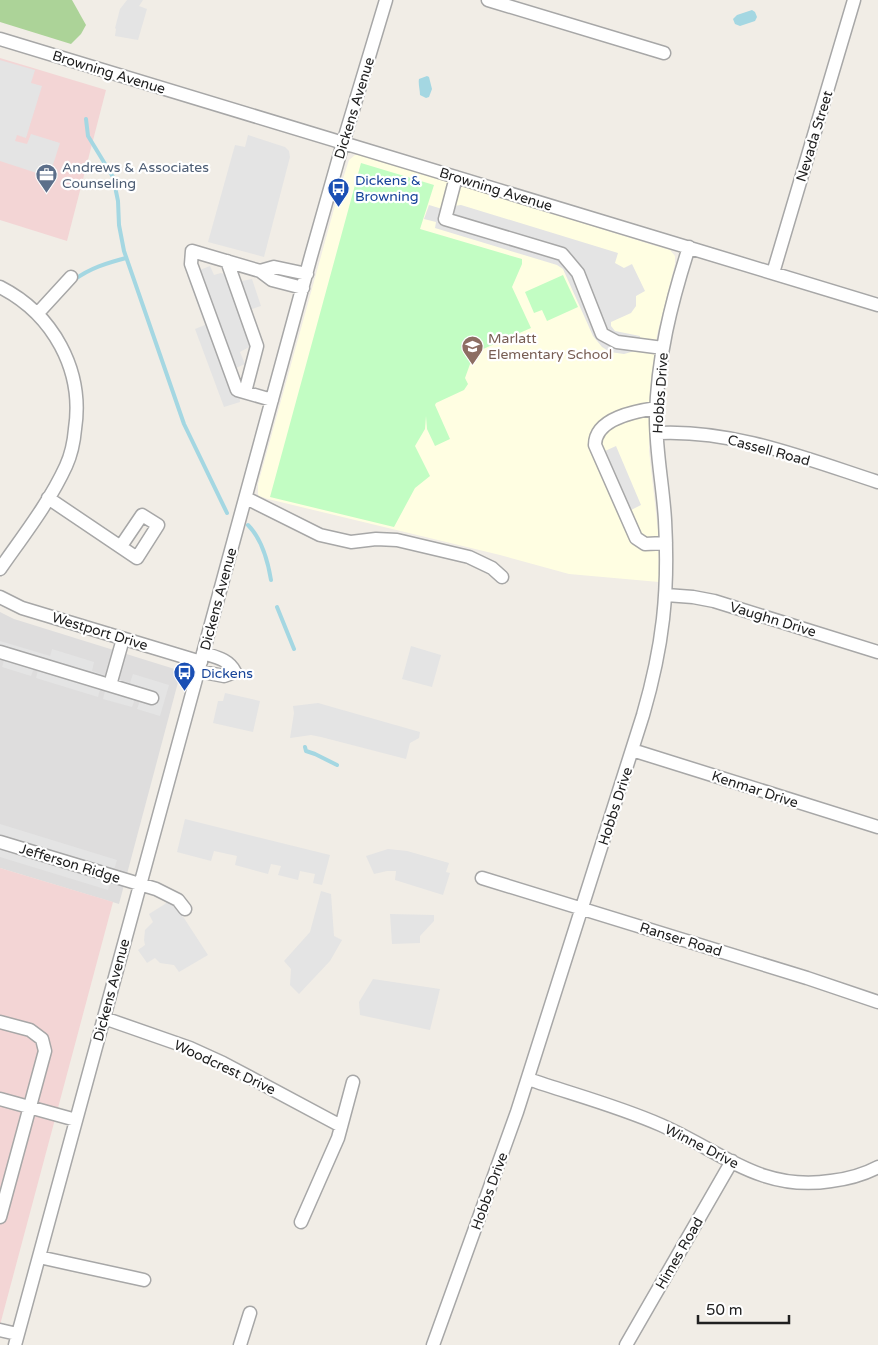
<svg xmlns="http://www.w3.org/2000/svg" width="878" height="1345" font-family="'Varela Round',sans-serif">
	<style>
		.residential { fill: #dedddd }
		.commercial { fill: #f3d5d5 }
		.education { fill: #fffee2 }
		.forest { fill: #acd398 }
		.park { fill: #c2fdc3 }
		.parking { fill: #e4e4e4 }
		.water { fill: #a4d7e2 }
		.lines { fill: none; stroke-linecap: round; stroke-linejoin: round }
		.stream { stroke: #a4d7e2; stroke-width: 4 }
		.minor-casing { stroke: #a7a7a7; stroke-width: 15 }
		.minor { stroke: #fff; stroke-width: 12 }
		.labels { text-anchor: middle; stroke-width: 4.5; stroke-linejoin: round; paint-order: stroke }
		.street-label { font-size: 14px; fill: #202020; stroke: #fff }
		.service-label { font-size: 14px; fill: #4e5e75; stroke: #fff; text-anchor: start }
		.transit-label { font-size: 14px; fill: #164399; stroke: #fff; text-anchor: start }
		.education-label { font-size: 14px; fill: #785e54; stroke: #fff; text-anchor: start }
	</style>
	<rect width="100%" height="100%" fill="#f1ede6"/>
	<path class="residential" d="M0,612l14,7 167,52 -62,233 -119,-36z"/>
	<path class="commercial" d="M0,58l106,32 -39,151 -67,-21z
		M0,868l113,34 -113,423z"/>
	<path class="education" d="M355,155h9l292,91 14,4 5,6v8l-18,71 -7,57 -1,59 9,79 1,52 -90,-8 -69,-19 -232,-56 -9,-3 -1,-2v-10l81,-293 10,-31z"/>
	<path class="forest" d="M0,0h72l14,25 -5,9 -10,10 -71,-22z"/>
	<path class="park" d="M361,163l73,22 -14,44 102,30v5l-10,23 19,41 -57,25 -9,25 3,6 -4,6 -28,13 -1,2 15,34 -15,7 -8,-17 -1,-13 -1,13 -10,17 15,30 -15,12 -21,39 -124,-30z
		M563,275l15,32 -31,14 -5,-11 -8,3 -9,-21z"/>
	<path class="parking" d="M127,0h16l-4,6 8,3 -9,31 -23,-4 1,-7 -1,-1 5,-19z
		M0,60l35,10 -4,13 11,3 -16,52 -9,-3 -2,6 12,3 4,-10 29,9 -11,34 -49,-16z
		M248,135l37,12 4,4 1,6 -26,100 -56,-15 27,-97 10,2z
		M429,205l10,3 22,-3 157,48 -3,10 9,5 8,-4 13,27 -9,5v10l-5,7 -20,9v4l4,5 25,5 -2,14 -14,4 -14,-2 -8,-5 -9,-11 -30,-67 -6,-4 -122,-37 1,-6 -12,-3z
		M210,266l4,9 7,-2 21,8 10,-2 9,27 -9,3v2l10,29 -22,12 5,12 -9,4 4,34 -16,5 -29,-78 10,-4 -18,-50z
		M616,446l25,59 -10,5 -26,-59z
		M0,641l50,15 2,-7 42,13 -2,9 38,12 3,-9 36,11 -9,31 -23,-7 3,-8 -5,-2 -3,8 -29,-8 2,-8 -5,-2 -2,8 -62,-19 2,-8 -4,-2 -3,8 -29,-9 2,-7 -4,-2z
		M411,646l30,9 -9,32 -30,-8z
		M225,693l35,8 -7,31 -40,-9 5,-22h5z
		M318,703l102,29 -1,6 -9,5 -4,16 -85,-22 -10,-2 -21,3 4,-25 -1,-7z
		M185,819l145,36 -8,30 -9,-2 2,-9 -15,-3 -2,9 -20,-5 3,-9 -10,-2 -3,10 -33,-9 2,-9 -23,-5 -3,10 -34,-9z
		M0,824l117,36 -9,30 -108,-33z
		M388,849l19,2 42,12 -3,9 4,1 -7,22 -48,-15 1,-9h-9l-13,3 -8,-18z
		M321,891l10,3 3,42 8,4 -12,21 -31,33 -9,-9 1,-16 -7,-8 26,-29z
		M169,900l15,18 24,37 -29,17 -5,-7 -14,-2 -5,-5 -8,5 -9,-13 7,-5 -1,-5 1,-10 8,-8 -4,-8 16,-10z
		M390,914l44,1v6l-14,15v7l-28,1z
		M373,979l67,10 -10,41 -70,-15 -1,-13z"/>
	<path class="water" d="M752,10l3,2 2,5 -2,4 -15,5 -5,-2 -2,-5 4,-4z
		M427,76l2,1 3,12 -3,8 -3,1 -6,-3c0,-5 -2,-12 -1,-16z"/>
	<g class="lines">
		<path class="stream" d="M86,119l2,17 25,41 5,24 1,24 5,26 60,173 43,89
			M74,280c16,-12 33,-17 52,-22
			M248,525c14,14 20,37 23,55
			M277,607l17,42
			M305,747l1,4 9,3 22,11"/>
		<defs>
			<path id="minor" d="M488,0l176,53
				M0,39l878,266
				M456,177l-11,42 117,35 16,19 24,61 15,8 46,6
				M227,261l30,85 -12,46
				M260,271l14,-4 33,7
				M773,273l81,-273
				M0,287c53,27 84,83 75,142 -1,12 -4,26 -9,37 -17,37 -43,70 -66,103
				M38,313l33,-36
				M272,400l-35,-10 -46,-126 1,-13 68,20 12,9 31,8
				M657,408c-21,3 -62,10 -62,37l41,93 9,6 21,-1
				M657,433c76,-4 150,26 221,49
				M48,498l89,60 21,-33 -16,-10 -21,31
				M246,498l74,37 31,7 25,-3 21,1 72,17 23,11 10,9
				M666,595l27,2 21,4 164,51
				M0,597l22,11 179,54
				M0,652l152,46
				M198,671l26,5 11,-4c-6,-13 -20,-15 -32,-19
				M110,685l13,-46
				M632,750l246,77
				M0,842l156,47 22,11 7,9
				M482,878l325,100 71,24
				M104,1018l86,30 33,15 118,63
				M0,1022l30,8 12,9 3,12 -45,166
				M528,1079c44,15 90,27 133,46 60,26 99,67 170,56 16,-2 32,-6 47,-14
				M0,1099l76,21
				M301,1222l37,-84 15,-56
				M39,1257l105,23
				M0,1330l17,4
				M15,1345l296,-1089 32,-113 43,-143
				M240,1345l10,-32
				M433,1345l84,-233 126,-397c20,-69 26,-122 22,-195 -2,-34 -9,-67 -9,-102 1,-59 15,-115 33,-171
				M626,1345l106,-184"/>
		</defs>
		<use href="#minor" class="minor-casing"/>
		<use href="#minor" class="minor"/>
	</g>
	<defs>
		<symbol id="office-pin" viewBox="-11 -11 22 30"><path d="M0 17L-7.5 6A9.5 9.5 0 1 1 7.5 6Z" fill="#5c6f8a" stroke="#fff"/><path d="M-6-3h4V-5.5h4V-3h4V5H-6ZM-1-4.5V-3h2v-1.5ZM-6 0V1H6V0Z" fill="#fff"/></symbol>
		<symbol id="bus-pin" viewBox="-11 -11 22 30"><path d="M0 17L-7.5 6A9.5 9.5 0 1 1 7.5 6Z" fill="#1a4fb4" stroke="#fff"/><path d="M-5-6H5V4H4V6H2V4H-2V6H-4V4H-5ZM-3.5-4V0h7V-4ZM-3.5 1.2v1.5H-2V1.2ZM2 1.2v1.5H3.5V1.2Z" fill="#fff"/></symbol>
		<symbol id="school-pin" viewBox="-11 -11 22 30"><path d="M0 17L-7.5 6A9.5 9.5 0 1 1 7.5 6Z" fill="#8d6e63" stroke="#fff"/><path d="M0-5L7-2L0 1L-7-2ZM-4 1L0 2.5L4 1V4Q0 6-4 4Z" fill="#fff"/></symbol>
	</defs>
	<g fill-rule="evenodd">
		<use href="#office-pin" x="34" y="162" width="25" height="34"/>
		<use href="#bus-pin" x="326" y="176" width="25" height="34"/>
		<use href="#school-pin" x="460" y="334" width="25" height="34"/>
		<use href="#bus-pin" x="172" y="660" width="25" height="34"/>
	</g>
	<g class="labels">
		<g class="street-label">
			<text transform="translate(109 72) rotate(17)" y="5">Browning Avenue</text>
			<text transform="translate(354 108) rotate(-73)" y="5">Dickens Avenue</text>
			<text transform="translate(814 136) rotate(-73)" y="5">Nevada Street</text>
			<text transform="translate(496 189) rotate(17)" y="5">Browning Avenue</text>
			<text transform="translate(660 393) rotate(-86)" y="5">Hobbs Drive</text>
			<text transform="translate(769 450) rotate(15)" y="5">Cassell Road</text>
			<text transform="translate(218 599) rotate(-75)" y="5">Dickens Avenue</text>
			<text transform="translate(773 619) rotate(17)" y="5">Vaughn Drive</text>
			<text transform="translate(100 631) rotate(17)" y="5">Westport Drive</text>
			<text transform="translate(755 789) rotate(18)" y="5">Kenmar Drive</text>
			<text transform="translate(615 806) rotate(-72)" y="5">Hobbs Drive</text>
			<text transform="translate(70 863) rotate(17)" y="5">Jefferson Ridge</text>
			<text transform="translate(681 939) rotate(17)" y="5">Ranser Road</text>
			<text transform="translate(111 990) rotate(-75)" y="5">Dickens Avenue</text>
			<text transform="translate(225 1067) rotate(25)" y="5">Woodcrest Drive</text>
			<text transform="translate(702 1146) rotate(27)" y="5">Winne Drive</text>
			<text transform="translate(489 1191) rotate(-70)" y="5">Hobbs Drive</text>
			<text transform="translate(679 1253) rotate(-60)" y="5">Himes Road</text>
		</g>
		<g class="service-label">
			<text x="62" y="172">Andrews &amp; Associates<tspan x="62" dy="16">Counseling</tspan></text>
		</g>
		<g class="transit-label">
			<text x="355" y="185">Dickens &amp;<tspan x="355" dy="16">Browning</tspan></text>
			<text x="201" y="678">Dickens</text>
		</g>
		<g class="education-label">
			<text x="488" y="343">Marlatt<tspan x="488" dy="16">Elementary School</tspan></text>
		</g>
	</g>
	<path d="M698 1315v8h91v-8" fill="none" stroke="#202020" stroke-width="2.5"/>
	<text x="706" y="1315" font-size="15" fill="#202020" stroke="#ffffff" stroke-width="4" paint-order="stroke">50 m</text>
</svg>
